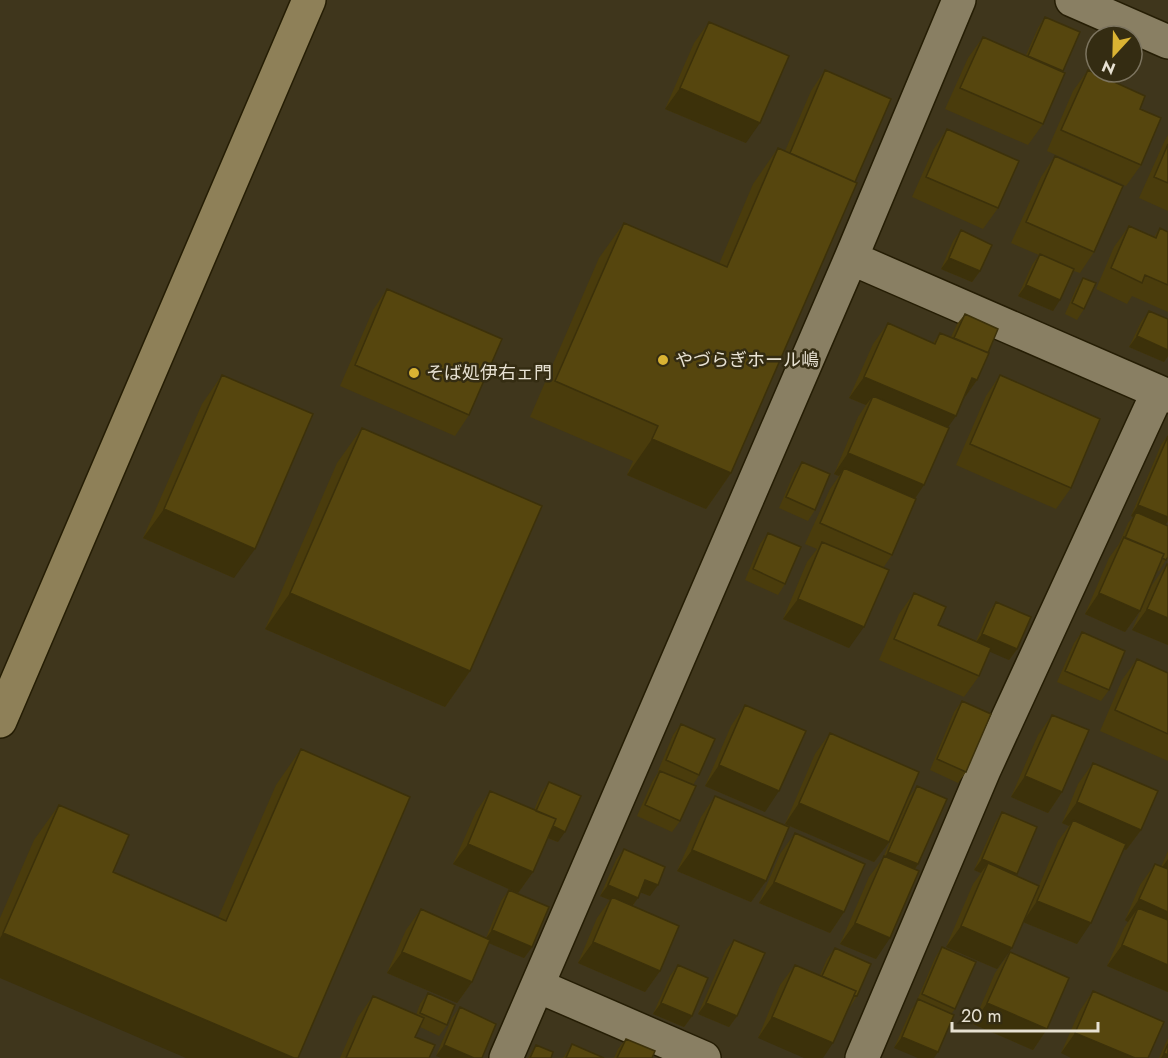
<svg xmlns="http://www.w3.org/2000/svg" width="1168" height="1058" font-family="Jost,'Noto Sans JP',sans-serif">
	<style>
		.lines { fill: none; stroke-linecap: round; stroke-linejoin: round }
		.street-casing { stroke: #251d04; stroke-width: 36 }
		.secondary-casing { stroke: #251d04; stroke-width: 36 }
		.street { stroke: #897f63; stroke-width: 33 }
		.secondary { stroke: #8e8058; stroke-width: 33 }
		.wall { fill: #4a3c0c }
		.shaded-wall { fill: #3c310a }
		.building { fill: #56460e; stroke: #3c310a; stroke-width: 1.5 }
		.poi-dot { fill: #dab333; stroke: #342c12; stroke-width: 2 }
		.labels { text-anchor: middle; stroke-width: 5; stroke-linejoin: round; paint-order: stroke }
		.poi-label { font-size: 18px; fill: #e7e1d2; stroke: #342c12; text-anchor: start }
	</style>
	<rect width="100%" height="100%" fill="#3f361c"/>
	<g class="lines">
		<defs>
			<path id="street" d="M1072,0l96,42
				M851,258l317,138
				M538,986l166,72
				M506,1058l345,-800 108,-258
				M862,1058l122,-288 174,-378"/>
			<path id="secondary" d="M0,721l309,-721"/>
		</defs>
		<use href="#street" class="street-casing"/>
		<use href="#secondary" class="secondary-casing"/>
		<use href="#street" class="street"/>
		<use href="#secondary" class="secondary"/>
	</g>
	<path class="wall" d="M1045,17l17,54 -19,53 -15,21 -83,-36 23,-51 15,-21 43,18 12,-27z
		M709,22l37,121 -81,-34 29,-66z
		M825,70l30,112 -124,291 -25,36 -79,-34 6,-14 -103,-44 69,-159 25,-35 95,41 34,-80 25,-36 7,3 26,-60z
		M1088,70l52,39 1,56 -15,21 -79,-35 26,-60z
		M947,129l51,79 -15,21 -71,-32 21,-47z
		M1168,135v76l-29,-13 26,-58z
		M1055,156l39,96 -14,21 -6,-2 -21,40 -35,-15 14,-31 7,-10 -28,-12 30,-66z
		M1129,226l25,11 6,-9 8,4v80l-36,-16 -5,8 -31,-15 18,-42z
		M961,230l19,41 -8,11 -31,-13 12,-28z
		M1083,278l1,31 -7,11 -12,-6 11,-25z
		M387,289l82,126 -14,21 -115,-50 33,-76z
		M1149,311l19,8v37l-4,6 -35,-15 12,-25z
		M965,314l12,66 -15,21 -15,27 -32,71 -23,56 -9,13 -34,80 -66,-29 24,-57 10,-13 -12,-5 25,-55 9,-13 -5,-2 24,-57 8,-12 -17,-7 24,-54 15,-21 45,20 7,-10 11,4 6,-13z
		M222,375l12,203 -91,-40 59,-134z
		M1000,375l71,113 -15,21 -100,-44 30,-69z
		M362,428l108,243 -25,36 -180,-78 72,-166z
		M1168,435v86l-3,4 1,35 -7,11 -2,-1 -17,41 -15,21 -40,-18 24,-56 10,-14 9,-21 5,-6 -2,-1 30,-71z
		M802,462l13,48 -7,11 -29,-13 15,-35z
		M768,533l17,51 -7,11 -33,-15 15,-36z
		M1167,564l1,1v80l-36,-15 20,-45z
		M914,593l24,32 38,16 12,-28 8,-11 21,47 -8,11 -19,-9 -11,25 -15,21 -85,-37 20,-46z
		M1082,632l27,58 -8,11 -44,-19 17,-39z
		M1137,659l31,14v88l-68,-30 22,-51z
		M962,701l4,71 -8,11 -28,-13 24,-58z
		M745,705l20,107 -60,-26 26,-60z
		M1052,715l10,77 -14,21 -37,-16 27,-62z
		M681,724l18,51 -6,10 -13,36 -8,11 -35,-16 15,-34 7,-11h-1l15,-36z
		M830,733l59,109 -15,20 -89,-38 30,-70z
		M301,749l-3,309 -298,-80v-60l34,-78 25,-35 54,67 105,46 58,-133z
		M1093,763l48,67 -15,20 -2,-1 -47,95 -54,-22 -26,47 -51,-22 27,-63 8,-11 -7,-3 21,-47 7,-11 15,62 -2,1 24,11 19,-45 11,-15 -7,-3 16,-39z
		M549,782l9,60 -11,-4 -14,34 -15,21 -65,-29 23,-52 14,-21 44,19 7,-17z
		M917,786l1,78 -3,5 -39,90 -36,-15 29,-67 14,-19 26,-61z
		M715,796l51,85 -15,21 -74,-31 24,-54z
		M795,833l49,79 -14,21 -71,-30 21,-49z
		M624,849l26,47 -10,-4 -7,14 27,65 -15,21 -67,-29 19,-45 13,-18 -10,-4 16,-36z
		M1168,851v141l-61,-26 17,-38 4,-6 -3,-2 15,-35 15,-21 6,3z
		M509,890l23,57 -8,11 -35,-15 -17,39 -15,21 -70,-30 19,-43 15,-21 65,29 15,-37z
		M734,940l3,76 -8,11 -31,-13 28,-64z
		M942,947l13,62 -4,5 -57,34 17,-38 4,-5 20,-47z
		M835,948l22,48 -7,11 -92,31 22,-53 15,-20 25,10 7,-16z
		M1010,952l37,77 -14,21 -60,-26 22,-51z
		M678,965l14,51 -8,11 -31,-13 17,-38z
		M1093,991l71,31 -103,31 18,-41z
		M428,993l19,32 -8,11 -19,-9 -5,10 14,21h-89l18,-41 15,-21 43,19 4,-11z
		M460,1007l36,17 -60,32 16,-38z
		M1168,1038v20h-9z
		M626,1039l26,19h-38l4,-9z
		M572,1044l32,14h-41z
		M536,1045l15,13h-23z"/>
	<path class="shaded-wall" d="M680,88l80,35 -14,20 -81,-34z
		M949,258l31,13 -8,11 -31,-13z
		M1026,285l34,15 -7,11 -35,-15z
		M1137,336l31,14v6l-4,6 -35,-15z
		M864,377l92,39 -15,21 -68,-41 -7,9 -17,-7z
		M972,378l5,2 -15,21z
		M652,439l79,34 -25,36 -79,-34z
		M848,453l76,32 -14,21 -66,-38 -5,8 -5,-2z
		M1138,505l30,12v4l-6,8 -26,-17 -3,5 -2,-1z
		M164,509l91,40 -21,29 -91,-40z
		M290,593l180,78 -25,36 -180,-78z
		M1099,593l41,18 -15,21 -40,-18z
		M798,599l66,28 -15,21 -66,-29z
		M1147,609l21,9v27l-36,-15z
		M982,634l35,15 -8,11 -35,-15z
		M719,765l60,26 -14,21 -60,-26z
		M1025,776l37,16 -14,21 -37,-16z
		M1077,802l64,28 -15,20 -56,-24 3,-6 -4,6 -7,-3z
		M799,803l90,39 -15,20 -89,-38z
		M533,818l32,14 -7,10 -32,-13z
		M468,844l65,28 -15,21 -65,-29z
		M692,850l74,31 -15,21 -74,-31z
		M888,852l30,12 -7,11 -30,-12z
		M982,859l35,15 -8,11 -21,-22 -7,10 -7,-3z
		M1168,859v18l-10,-4z
		M645,880l13,5 -8,11 -13,-5z
		M774,882l70,30 -14,21 -71,-30z
		M608,885l30,13 -8,11 -18,-12 -2,3 -10,-4z
		M1139,899l29,13v27l-30,-31 -10,14 -3,-2z
		M1037,901l54,22 -14,21 -54,-22z
		M855,923l35,15 -14,21 -36,-15z
		M961,926l51,22 -15,21 -51,-22z
		M492,930l40,17 -8,11 -40,-17z
		M3,933l291,125h-108l-186,-80v-40z
		M593,942l67,29 -15,21 -67,-29z
		M1122,945l46,20v27l-61,-26z
		M402,952l70,30 -15,21 -70,-30z
		M661,1003l31,13 -8,11 -31,-13z
		M706,1003l31,13 -8,11 -31,-13z
		M987,1003l60,26 -14,21 -60,-26z
		M772,1017l61,26 -10,15h-19l-46,-20z
		M1075,1033l60,25h-64l-10,-5z
		M902,1037l36,15 -4,6h-16l-24,-10z
		M444,1045l30,13h-33l-5,-2z
		M1164,1053l4,2v3h-7z"/>
	<path class="building" d="M1045,17l35,15 -17,39 -35,-15z
		M709,22l80,34 -29,67 -80,-35z
		M983,37l82,36 -22,51 -83,-36z
		M825,70l66,29 -36,83 -65,-29z
		M1088,70l57,26 -5,13 21,9 -20,47 -80,-35z
		M947,129l72,32 -21,47 -72,-31z
		M1168,144v39l-14,-6z
		M778,148l79,35 -126,290 -79,-34 6,-13 -103,-45 69,-158 103,44z
		M1055,156l68,30 -29,66 -68,-30z
		M1129,226l27,12 4,-10 8,4v53l-23,-10 -3,8 -31,-15z
		M961,230l31,15 -12,26 -31,-13z
		M1040,254l34,15 -14,31 -34,-15z
		M1083,278l13,5 -12,26 -12,-6z
		M387,289l115,50 -33,76 -114,-50z
		M1149,311l19,8v31l-31,-14z
		M965,314l33,15 -10,24 -34,-15z
		M888,323l47,21 5,-11 49,20 -12,27 -5,-2 -16,38 -92,-39z
		M222,375l91,39 -58,135 -91,-40z
		M1000,375l100,44 -29,69 -101,-44z
		M873,396l76,32 -25,57 -76,-32z
		M362,428l180,78 -72,165 -180,-78z
		M1168,436v81l-30,-12z
		M802,462l28,12 -15,36 -29,-13z
		M844,468l72,31 -24,56 -72,-32z
		M1136,512l32,14v31l-2,3 -4,-2 2,-4 -39,-16z
		M768,533l33,14 -16,37 -32,-15z
		M1124,537l40,17 -24,57 -41,-18z
		M822,542l67,28 -25,57 -66,-28z
		M1167,564l1,1v53l-21,-9z
		M914,593l32,14 -8,18 53,23 -12,28 -85,-37z
		M996,602l35,15 -14,32 -35,-15z
		M1082,632l43,19 -16,39 -44,-19z
		M1137,659l31,14v61l-53,-24z
		M962,701l29,13 -25,58 -29,-13z
		M745,705l61,26 -27,60 -60,-26z
		M1052,715l37,15 -27,62 -37,-16z
		M681,724l34,15 -16,36 -33,-15z
		M830,733l89,39 -30,70 -90,-39z
		M301,749l109,48 -112,261h-4l-291,-125 56,-128 70,30 -16,37 113,49z
		M1093,763l65,28 -17,39 -64,-28z
		M660,771l36,15 -16,35 -35,-16z
		M549,782l32,14 -16,36 -12,-6 3,-7 -20,-8z
		M917,786l30,13 -29,65 -30,-12z
		M490,791l66,28 -23,53 -65,-28z
		M715,796l74,31 -23,54 -74,-31z
		M1002,812l35,15 -20,47 -35,-15z
		M1073,820l53,24 -35,79 -54,-22z
		M795,833l70,31 -21,48 -70,-30z
		M624,849l41,18 -7,18 -13,-5 -7,18 -30,-13z
		M884,856l35,15 -29,67 -35,-15z
		M988,863l51,23 -27,62 -51,-22z
		M1155,864l13,5v43l-29,-13z
		M509,890l40,17 -17,40 -40,-17z
		M612,897l67,29 -19,45 -67,-29z
		M1138,908l30,12v45l-46,-20z
		M421,909l69,31 -18,42 -70,-30z
		M734,940l31,13 -28,63 -31,-13z
		M942,947l34,15 -21,47 -33,-15z
		M835,948l36,16 -14,32 -3,-1 2,-4 -34,-15z
		M1010,952l59,26 -22,51 -60,-26z
		M678,965l30,13 -16,38 -31,-13z
		M795,965l61,26 -23,52 -61,-26z
		M1093,991l71,31 -16,36h-13l-60,-25z
		M428,993l27,12 -8,20 -27,-12z
		M373,996l51,22 -9,19 20,8 -6,13h-83z
		M918,999l36,16 -16,37 -36,-15z
		M460,1007l36,17 -14,34h-8l-30,-13z
		M626,1039l29,12 -3,7h-35z
		M572,1044l32,14h-38z
		M1168,1044v11l-4,-2z
		M536,1045l17,7 -2,6h-21z"/>
	<g class="poi-dot">
		<circle cx="663" cy="360" r="6"/>
		<circle cx="414" cy="373" r="6"/>
	</g>
	<g class="labels">
		<g class="poi-label">
			<text x="675" y="366">やづらぎホール嶋</text>
			<text x="426" y="379">そば処伊右ェ門</text>
		</g>
	</g>
	<g transform="translate(1114 54) rotate(202)"><circle r="28" fill="#342c12" stroke="#7c745f" stroke-width="1.5"/>
	<path d="M0-4.5L10 22L0 15L-10 22Z" fill="#dab333"/>
	<text y="-9" font-size="16" font-weight="bold" text-anchor="middle" fill="#e7e1d2">N</text>
	</g>
	<path d="M952 1022v9h146v-9" fill="none" stroke="#e7e1d2" stroke-width="3"/>
	<text x="961" y="1022" font-size="18" fill="#e7e1d2" stroke="#342c12" stroke-width="4.5" paint-order="stroke">20 m</text>
</svg>
